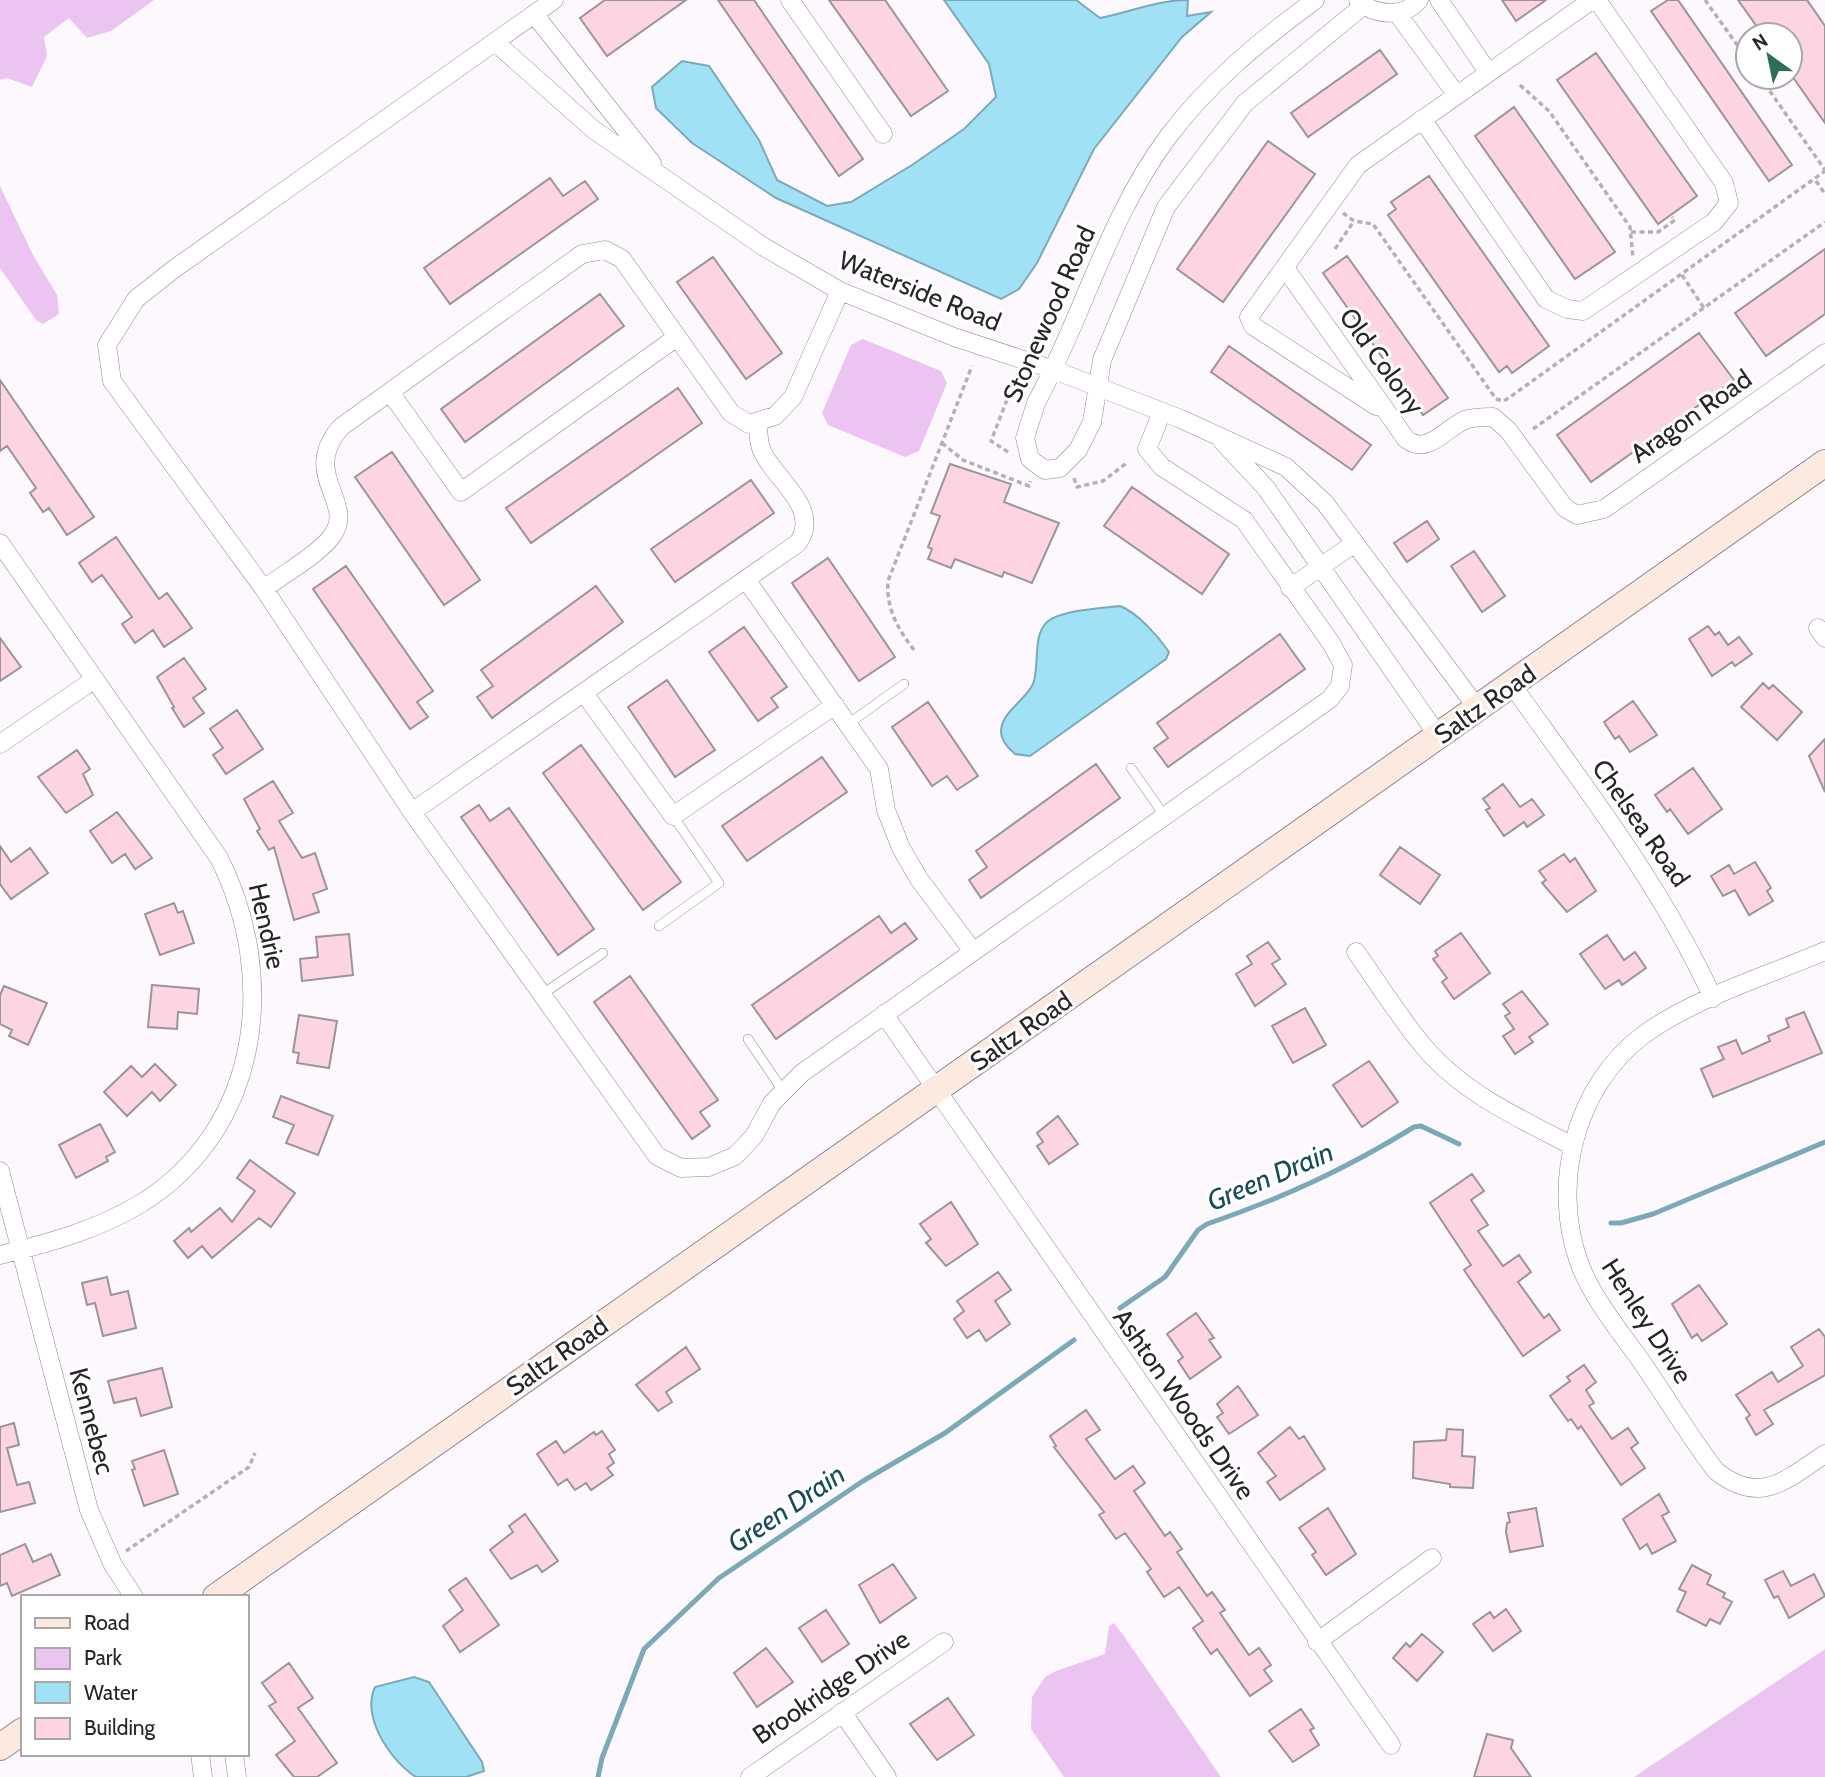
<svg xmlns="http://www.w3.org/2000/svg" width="1825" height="1777" font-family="Cabin,sans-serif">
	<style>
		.green { fill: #ebc4f2 }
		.water { fill: #a1e1f6; stroke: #7ca9b8; stroke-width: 2 }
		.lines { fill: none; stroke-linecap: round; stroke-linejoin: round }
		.stream { stroke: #7ca9b8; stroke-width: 5 }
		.building { fill: #fdd5e2; stroke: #9c9597; stroke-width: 2 }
		.lane-casing { stroke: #8d898e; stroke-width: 10 }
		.street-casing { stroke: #8d898e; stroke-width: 19 }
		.secondary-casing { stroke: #8d898e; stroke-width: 28 }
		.path { stroke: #b4b0b4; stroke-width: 3.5; stroke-dasharray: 5 3.5; stroke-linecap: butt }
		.lane { stroke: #fff; stroke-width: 9 }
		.street { stroke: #fff; stroke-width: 18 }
		.secondary { stroke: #fce9e0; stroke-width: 26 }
		.labels { text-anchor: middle; stroke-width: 6; stroke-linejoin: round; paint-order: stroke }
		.street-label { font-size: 26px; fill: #272527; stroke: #fff }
		.water-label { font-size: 28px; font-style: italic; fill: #184c5b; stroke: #fff }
	</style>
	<rect width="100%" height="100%" fill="#fdf8fd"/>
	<path class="green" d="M0,0h154l-43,31 -24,7 -18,-20 -25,19 3,19 -15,31 -25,-9 -7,2z
		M0,186l33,69 24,40 2,19 -16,10 -7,-4 -36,-52z
		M863,339l78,32 6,12 -28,68 -14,6 -77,-32 -6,-12 29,-68z
		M1114,1623l7,9 100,145h-157l-33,-48 1,-32 13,-20 11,-6 49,-17 4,-28z
		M1825,1649v128h-191z"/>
	<path class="water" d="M944,0h132l24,18c30,-6 58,-18 88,-18l-1,16 24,-4 -29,25 -88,112 -57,114 -18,26 -18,10 -225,-101 -84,-55 -36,-35 -4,-21 30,-26 27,5 50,74 18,40 50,26 24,-4 61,-37 52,-36 32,-32 -7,-33z
		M1120,606c18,7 38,30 49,46l-3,7 -136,97 -15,-2c-7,-6 -14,-13 -14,-22 0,-20 24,-31 32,-48 7,-18 -1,-48 14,-62 14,-12 55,-14 73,-16z
		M414,1677l15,5 53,80 2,9 -18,6h-50c-25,-16 -55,-59 -41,-90z"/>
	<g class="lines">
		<path class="stream" d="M1611,1223h10l32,-9 172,-72
			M1120,1308l45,-31 33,-47 9,-6c76,-26 139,-55 207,-97l7,-1 38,18
			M598,1777l4,-19 42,-109 75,-71 144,-97 82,-48 129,-93"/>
	</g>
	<path class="building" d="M605,0h81l-79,56 -27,-38z
		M718,0h36l109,159 -24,17z
		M829,0h56l63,91 -37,25z
		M1502,0h44l-30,21z
		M1668,0h10l114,165 -23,16 -118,-170z
		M1738,0h69l18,26v97l-35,-50v-38h-27z
		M1380,50l17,24 -89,63 -17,-24z
		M1596,53l101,143 -39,28 -101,-144z
		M1514,107l101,145 -40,27 -100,-143z
		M1268,141l47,33 -92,128 -46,-33z
		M1429,176l120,170 -37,27 -5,-7 -8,6 -111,-157 8,-6 -5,-7z
		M550,178l13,18 22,-15 13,18 -148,105 -26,-36z
		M1825,249v65l-59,42 -31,-43z
		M1347,256l101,142 -25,17 -100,-142z
		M713,257l69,96 -36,26 -69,-97z
		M600,294l24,32 -159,116 -24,-33z
		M1699,333l35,47 -143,102 -34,-47z
		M1229,346l142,99 -19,25 -141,-98z
		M0,380l94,137 -27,18 -18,-27 -6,4 -13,-19 6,-5 -29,-42 -7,5z
		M678,388l24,35 -171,120 -25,-35z
		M392,452l88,128 -36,25 -89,-128z
		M950,464l61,20 -7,18 55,21 -27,60 -28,-11 -2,5 -47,-18 -4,9 -23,-9 4,-10 -4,-2 12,-31 -9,-3z
		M751,480l23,33 -99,69 -24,-33z
		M1132,487l97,67 -27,40 -98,-68z
		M1427,521l12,18 -32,23 -13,-19z
		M116,537l43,62 8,-6 25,35 -28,19 -11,-17 -18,13 -13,-19 10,-7 -30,-42 -10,7 -13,-19z
		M1474,551l31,45 -23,16 -31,-46z
		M828,558l67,99 -36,24 -67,-98z
		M346,566l87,125 -16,11 11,15 -18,12 -97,-140z
		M596,586l27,36 -131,96 -15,-21 16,-11 -12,-16z
		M1708,626l7,9 4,-3 9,13 11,-8 13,17 -17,12 -3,-4 -20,14 -23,-37z
		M744,627l43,60 -16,11 7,9 -20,14 -49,-69z
		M1280,634l25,35 -137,98 -14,-19 14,-10 -11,-15z
		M0,638l21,29 -21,14z
		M184,658l22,31 -13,9 11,15 -20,14 -12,-19 2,-1 -17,-30z
		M667,680l48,70 -40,27 -47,-70z
		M1763,683l6,6 4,-4 29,27 -25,28 -36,-33z
		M1633,701l24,34 -27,17 -11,-16 -4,3 -11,-17z
		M928,702l50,74 -21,14 -10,-14 -15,10 -40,-59z
		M237,710l26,39 -37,25 -13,-19 10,-7 -13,-19z
		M1825,739v53l-16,-36z
		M581,745l100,137 -38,28 -100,-137z
		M77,750l13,19 -7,5 10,21 -27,18 -28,-36z
		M822,757l25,35 -100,69 -25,-35z
		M1096,764l24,34 -139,100 -12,-18 18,-13 -11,-16z
		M1693,768l29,41 -34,25 -18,-25 -3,3 -12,-17z
		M273,781l20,32 -14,8 23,37 13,-5 12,36 -14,5 6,18 -25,8 -20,-73 -5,3 -12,-19 3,-2 -16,-30z
		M1503,784l17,23 12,-8 12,16 -17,12 -3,-5 -20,14 -18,-26 4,-2 -7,-9z
		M479,805l11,16 19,-13 85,121 -36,26 -97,-138z
		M117,812l35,46 -17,11 -10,-15 -13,9 -22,-32z
		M0,846l11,16 19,-14 18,25 -37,26 -11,-15z
		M1400,847l40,28 -20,29 -40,-29z
		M1564,854l6,8 5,-4 21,33 -29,21 -25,-29 4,-3 -7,-9z
		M1755,862l16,26 -4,3 6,10 -24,14 -14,-25 -12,6 -12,-20 18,-11 5,9z
		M174,903l4,10 5,-2 11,32 -34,12 -15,-41z
		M879,916l12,17 14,-10 12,16 -141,100 -24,-34z
		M1461,933l29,40 -36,26 -12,-17 5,-4 -14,-19 5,-3 -3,-5z
		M349,934l4,41 -51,6 -2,-22 18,-2 -2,-20z
		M1607,935l17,25 11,-8 11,16 -24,17 -3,-5 -14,9 -25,-35z
		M1268,942l12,17 -8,5 14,20 -31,22 -19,-32 16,-10 -5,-8z
		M630,976l88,124 -18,12 10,14 -18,13 -98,-137z
		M152,985l47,4 -2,25 -19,-2 -1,17 -29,-2z
		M4,986l43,17 -19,42 -19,-9 3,-6 -12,-6v-29z
		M1522,991l26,33 -19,13 4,5 -18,12 -12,-18 11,-7 -9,-13 5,-3 -7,-9z
		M1305,1008l21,37 -33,18 -21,-37z
		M1804,1012l18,41 -109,44 -12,-28 23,-10 -6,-12 18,-7 6,14 28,-13 -2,-5 21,-9 -3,-8z
		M299,1015l38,6 -8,47 -32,-5 2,-10 -6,-1z
		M1369,1061l29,41 -36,25 -29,-42z
		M155,1064l21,21 -16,16 -8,-9 -25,24 -23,-24 27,-26 11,11z
		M281,1096l52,20 -15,39 -32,-12 8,-18 -21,-8z
		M1058,1116l20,28 -29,20 -12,-18 6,-4 -6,-9z
		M100,1124l15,28 -9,5 2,4 -32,17 -17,-33z
		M250,1160l45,33 -24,34 -12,-9 -47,40 -10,-12 -14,12 -14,-17 15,-13 2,4 29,-24 12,14 23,-31 -18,-13z
		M1472,1174l12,17 -13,9 17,25 -10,6 25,35 16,-11 12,17 -13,10 26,36 5,-4 11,16 -37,26 -59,-86 7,-5 -41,-62z
		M951,1202l27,42 -32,22 -20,-23 5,-4 -11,-15z
		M998,1272l13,18 -16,11 15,23 -24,17 -7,-11 -12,8 -13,-19 10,-8 -7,-10z
		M107,1277l4,18 17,-4 8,37 -33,8 -8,-33 -8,2 -5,-22z
		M1699,1285l28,39 -25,17 -5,-7 -5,4 -20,-34z
		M1196,1313l18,25 -5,2 12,17 -31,22 -12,-18 5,-4 -16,-23z
		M1819,1329l6,8v38l-61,35 9,14 -17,11 -10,-17 4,-3 -14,-20 36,-23 6,10 25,-16 -12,-19z
		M686,1347l14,22 -34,23 6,10 -14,9 -22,-26z
		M1584,1365l12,17 -10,8 8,13 -5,3 23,33 16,-11 10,15 -7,5 14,20 -24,17 -40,-59 -3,3 -7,-10 -3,2 -18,-25 20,-15 -3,-4z
		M162,1368l10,39 -31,9 -5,-18 -22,5 -6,-22z
		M1238,1386l20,29 -29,19 -12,-17 6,-4 -6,-9z
		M1086,1410l14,20 -14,9 29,40 18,-13 12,17 -11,8 31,45 5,-4 12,17 -5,3 30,44 5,-4 13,18 -5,3 29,42 10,-7 12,17 -7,5 8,11 -22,15 -33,-47 -6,5 -18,-26 10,-7 -24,-34 -15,10 -17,-25 4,-3 -26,-36 -9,6 -17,-24 5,-3 -50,-65 2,-1 -6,-10z
		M14,1423l5,22 -12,3 10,37 12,-3 6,21 -35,9v-85z
		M1290,1427l9,12 5,-3 21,33 -45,31 -13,-18 9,-6 -18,-23z
		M1447,1429l16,1 -1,26 13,1 -2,31 -23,-1v-3l-37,-6 1,-36 32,-2z
		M602,1431l13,19 -6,4 5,9 -7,5 6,7 -22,15 -5,-7 -11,7 -8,-11 -9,6 -21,-31 19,-13 8,12 30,-21 2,3z
		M164,1450l14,44 -34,12 -12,-36 3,-1 -3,-8z
		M1659,1494l10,18 -7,4 14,25 -24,13 -5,-10 -7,5 -17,-30z
		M1328,1508l28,46 -30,21 -14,-20 4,-3 -17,-24z
		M1536,1508l7,38 -33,6 -4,-20 1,-9 3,-1 -2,-9z
		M525,1514l33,47 -16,11 -5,-7 -26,14 -21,-29 23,-18 -4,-6z
		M25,1544l8,18 18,-8 9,21 -48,21 -5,-13 -7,3v-31z
		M893,1564l23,34 -36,25 -21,-38z
		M1692,1565l19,10 -4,9 18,9 -2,4 9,5 -12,22 -10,-5 -4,7 -29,-15 9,-19 -7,-3z
		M1783,1571l8,15 23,-12 11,22 -36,22 -11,-22 -4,2 -9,-18z
		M466,1578l33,47 -39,27 -17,-26 20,-16 -14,-20z
		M1506,1609l15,22 -28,20 -20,-27 17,-12 4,6z
		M826,1610l23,34 -27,18 -23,-34z
		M1422,1634l21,18 -26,29 -24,-23 13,-15 4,4z
		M766,1648l27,34 -36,25 -23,-34z
		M289,1663l24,35 -15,10 39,55 -20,14h-23l-18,-22 19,-14 -26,-35 7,-4 -14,-19z
		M948,1698l26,37 -37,25 -27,-36z
		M1301,1709l13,19 -4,2 9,15 -26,17 -24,-31z
		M1487,1734l26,6 -2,8 20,29h-57z"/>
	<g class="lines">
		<defs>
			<path id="lane" d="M848,724l56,-40
				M1131,768l33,47
				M659,926l60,-43 -46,-67
				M541,995l62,-42
				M748,1039l35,52"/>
			<path id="street" d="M554,0l-380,269 -38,30 -29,46 5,36 152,208 148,223 245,344 24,12 28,-1 26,-11 19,-20 18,-33 30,-30 528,-374 10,-13 3,-21 -12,-22 -87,-123 -82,-53 -15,-18 15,-37
				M790,0l93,134
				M1315,0c-54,40 -107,83 -147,137 -60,80 -85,180 -132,266l-11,35 5,21 15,11 15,-2 18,-18 14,-28 10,-62 64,-153 79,-104 118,-97
				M1358,0c16,16 46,18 61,0
				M1439,0l49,72
				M1397,13l59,81
				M534,14l118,149
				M496,43l98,87 170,117 76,44 114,46 100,33 127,49 105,48 39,36 153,206
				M1422,119l124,180 21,10 16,2 131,-89 15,-19 -5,-20 -127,-183
				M1285,268l121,171c22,17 38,-10 59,-19 8,-3 19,-3 28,-3l15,13 57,78 12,7 27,-6 221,-156
				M390,392l71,100 216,-155
				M1376,406l-123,-80 -4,-9 109,-152 234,-165
				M1222,441l44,47 173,249
				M0,543l219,315c60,119 42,272 -79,346 -43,26 -91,39 -140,51
				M747,581l132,188 7,41 15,38 18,31 53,71
				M1290,588l65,-45
				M264,589c19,-15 54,-34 68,-53 25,-34 -33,-61 9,-109l241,-173 23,-4 17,9 109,154 18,11 26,-8 18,-19 47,-106
				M1818,628l7,10
				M1512,685c72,101 149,200 201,313
				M584,693l89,123 162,-111
				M0,744l95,-65
				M412,812l386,-269c24,-35 -24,-64 -36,-92 -4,-9 -3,-19 -5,-28
				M1825,951c-58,25 -132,47 -183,85 -67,51 -91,148 -63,226 13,36 40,68 62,99 25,36 48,75 75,110 44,35 70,9 109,-17
				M1356,952c23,32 44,67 69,96 38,45 97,72 148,98
				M884,1014l507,731
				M0,1171l89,339 24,55 21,32
				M1317,1642l115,-84
				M842,1712l45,65
				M200,1754l3,23
				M234,1754l3,23
				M750,1777l194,-135"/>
			<path id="secondary" d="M216,1597l1609,-1134
				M0,1747l23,-16"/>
		</defs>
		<use href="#lane" class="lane-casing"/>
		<use href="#street" class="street-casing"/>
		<use href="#secondary" class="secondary-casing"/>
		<path class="path" d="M1705,0l43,60
			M1760,77l65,93
			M1520,85l29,26 81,116 3,31
			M1816,181l9,13
			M1343,213l11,8 19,3 123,175
			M1631,232h27l17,-12 -3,-3
			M1335,249l19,-28
			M1682,275l22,33
			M1496,399l8,2 6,-4 315,-226
			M1533,429l292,-207
			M942,443l21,17 66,26 1,-5
			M1008,452l-17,-11 24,-62
			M1074,478l3,9 26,-6 25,-19
			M914,650c-16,-21 -28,-41 -26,-69l84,-215
			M126,1551l123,-84 6,-14"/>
		<use href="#lane" class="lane"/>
		<use href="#street" class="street"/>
		<use href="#secondary" class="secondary"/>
	</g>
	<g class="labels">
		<g class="street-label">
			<text transform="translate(920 291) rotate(22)" y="9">Waterside Road</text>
			<text transform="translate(1049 314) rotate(-66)" y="9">Stonewood Road</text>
			<text transform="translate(1382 361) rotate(54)" y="9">Old Colony</text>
			<text transform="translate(1691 416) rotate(-35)" y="9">Aragon Road</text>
			<text transform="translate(1485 704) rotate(-35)" y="9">Saltz Road</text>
			<text transform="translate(1641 823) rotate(55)" y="9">Chelsea Road</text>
			<text transform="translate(267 926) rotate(77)" y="9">Hendrie</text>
			<text transform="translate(1021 1031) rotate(-35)" y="9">Saltz Road</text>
			<text transform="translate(1647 1321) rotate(57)" y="9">Henley Drive</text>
			<text transform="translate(557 1356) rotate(-35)" y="9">Saltz Road</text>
			<text transform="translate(1184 1404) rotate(55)" y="9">Ashton Woods Drive</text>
			<text transform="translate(92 1421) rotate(75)" y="9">Kennebec</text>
			<text transform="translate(831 1687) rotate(-34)" y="9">Brookridge Drive</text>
		</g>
		<g class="water-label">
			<text transform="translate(1270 1176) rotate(-23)" y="10">Green Drain</text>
			<text transform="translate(786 1508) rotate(-34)" y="10">Green Drain</text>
		</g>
	</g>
	<rect x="21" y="1595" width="228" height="161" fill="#ffffff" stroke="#a9a8a9" stroke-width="2"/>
	<rect x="35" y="1618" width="35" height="10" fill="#fce9e0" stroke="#a9a8a9" stroke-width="2"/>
	<text x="84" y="1630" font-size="21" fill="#272527">Road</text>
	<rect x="35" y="1648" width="35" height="21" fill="#ebc4f2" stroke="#a9a8a9" stroke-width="2"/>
	<text x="84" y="1665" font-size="21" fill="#272527">Park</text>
	<rect x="35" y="1682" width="35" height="21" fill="#a1e1f6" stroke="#a9a8a9" stroke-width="2"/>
	<text x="84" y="1700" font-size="21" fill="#272527">Water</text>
	<rect x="35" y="1718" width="35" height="21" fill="#fdd5e2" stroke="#a9a8a9" stroke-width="2"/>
	<text x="84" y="1735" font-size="21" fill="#272527">Building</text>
	<g transform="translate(1769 56) rotate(327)"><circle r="33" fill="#ffffff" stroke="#a9a8a9" stroke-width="2"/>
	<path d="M0-5L12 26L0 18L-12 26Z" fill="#306d59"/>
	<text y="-10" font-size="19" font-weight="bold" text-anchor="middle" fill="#272527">N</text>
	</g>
</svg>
